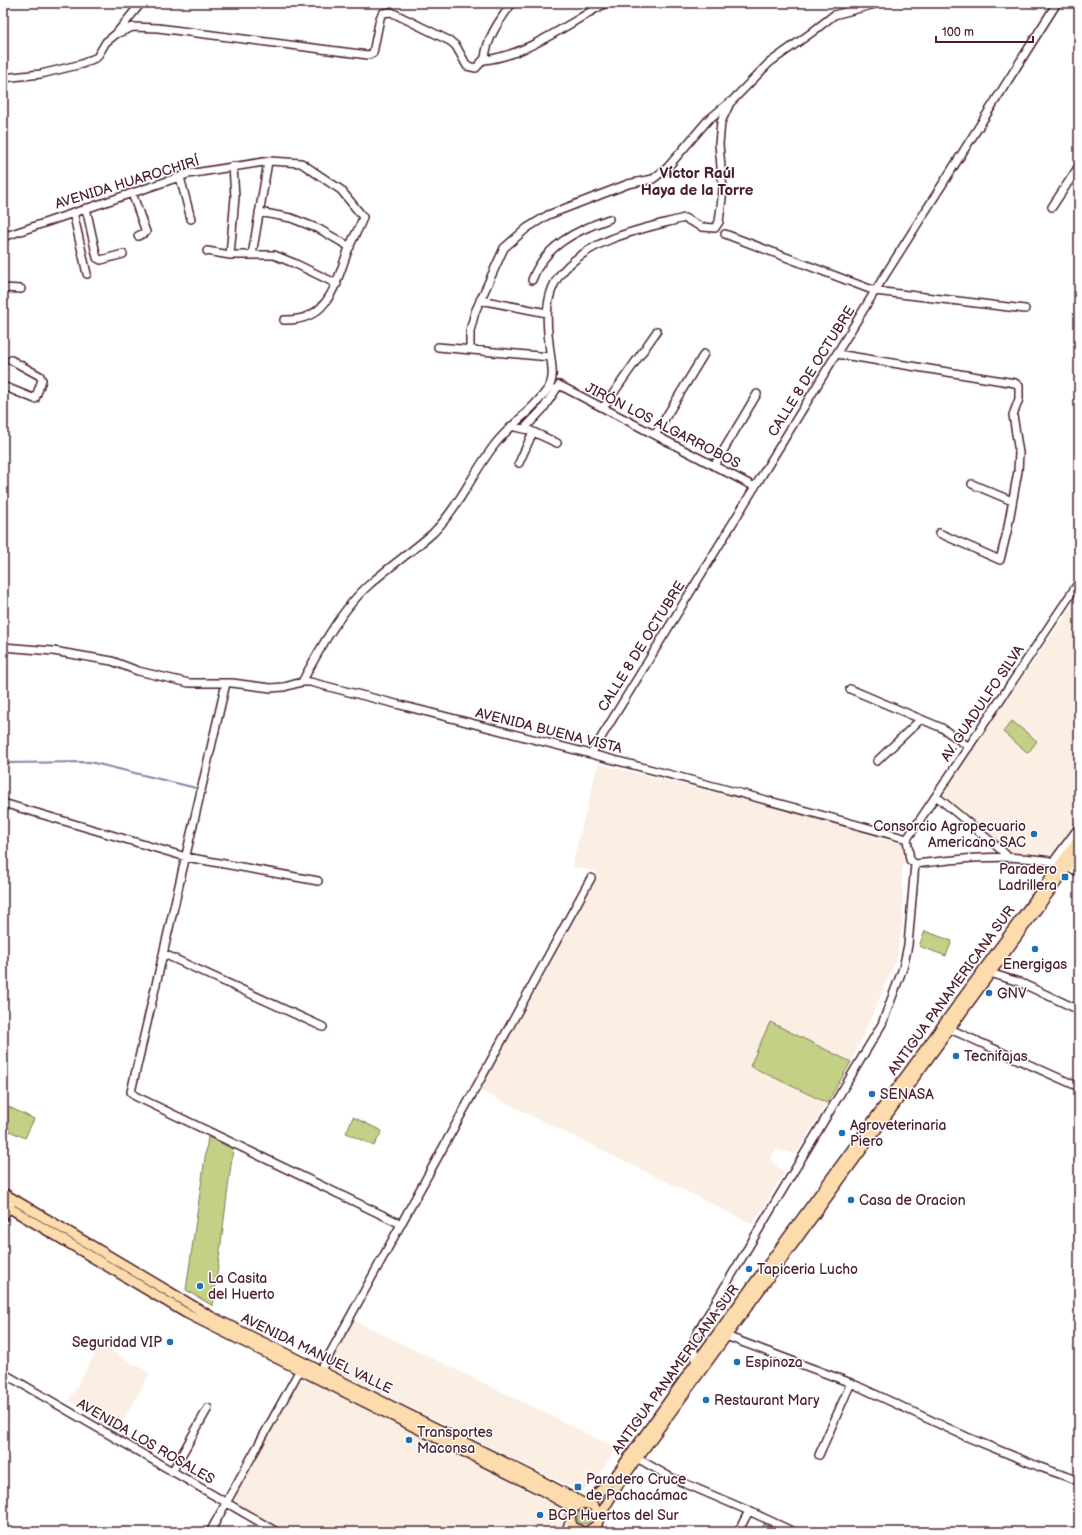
<svg xmlns="http://www.w3.org/2000/svg" width="1082" height="1535" font-family="'Balsamiq Sans',sans-serif">
	<style>
		.built { fill: #fbeee3 }
		.green { fill: #c2d186; stroke: #867858 }
		.lines { fill: none; stroke-linecap: round; stroke-linejoin: round }
		.stream { stroke: #7d87a7; stroke-width: 2 }
		.minor-casing { stroke: #4a1f2b; stroke-width: 10 }
		.major-casing { stroke: #4a1f2b; stroke-width: 12 }
		.minor { stroke: #fff; stroke-width: 7 }
		.major { stroke: #fcdcac; stroke-width: 9 }
		.poi-dot { fill: #1f6fb2; stroke: #fff; stroke-width: 1.5 }
		.labels { text-anchor: middle; stroke-width: 3; stroke-linejoin: round; paint-order: stroke }
		.street-label { font-size: 14px; fill: #4a1f2b; stroke: #fff }
		.poi-label { font-size: 14px; fill: #4a1f2b; stroke: #fff; text-anchor: start }
		.neighbourhood-label { font-size: 15px; font-weight: bold; fill: #4a1f2b; stroke: #fff }
	</style>
	<rect width="100%" height="100%" fill="#fff"/>
	<filter id="ink" filterUnits="userSpaceOnUse"><feTurbulence type="fractalNoise" baseFrequency=".025" numOctaves="2"/><feDisplacementMap in="SourceGraphic" scale="8" xChannelSelector="R" yChannelSelector="G"/><feConvolveMatrix kernelMatrix="1 2 1 2 8 2 1 2 1" color-interpolation-filters="sRGB"/></filter>
	<g filter="url(#ink)">
		<path class="built" d="M1073,605l6,2v211l-26,36 -55,-1 -4,-8 -57,-45z
			M598,764l241,59 24,10 39,11 4,7 -4,21 1,47 -7,42 -45,101 -81,-40 -20,44 77,37 -31,51 -20,-5 -6,10 14,14 -31,51 -274,-134 68,-120 50,-98 -25,-6z
			M353,1320l213,103 50,25 -24,38 -9,4 -14,-4 -241,-119z
			M100,1345l50,28 -32,57 -49,-29z
			M312,1380l256,132 2,20h-296l-41,-34 65,-116z
			M124,1523l15,9h-20z"/>
		<path class="green" d="M1012,721l25,20 -9,12 -25,-21z
			M925,931l27,10 -6,15 -27,-10z
			M770,1022l81,40 -24,41 -77,-37z
			M3,1104l31,15 -9,19 -22,-10z
			M353,1117l29,14 -8,15 -28,-13z
			M208,1137l25,12 -20,157 -27,-16z
			M577 1517a7 7 0 1 1 14 0a7 7 0 1 1-14 0Z
			M764,1524l16,8h-20z"/>
		<g class="lines">
			<path class="stream" d="M3,763l87,-1 110,27"/>
			<defs>
				<path id="minor" d="M116,34l17,-7 25,1 210,27 5,-2 7,-35 3,-5 8,-1 59,29 6,5 11,20 9,2 9,-10c2,-21 15,-38 27,-55
					M484,60c42,-4 86,-38 122,-57
					M3,78l38,-4 41,-10 15,-7 9,-15 10,-8 25,-31
					M180,177l11,42
					M132,193l14,39 -8,4
					M1052,207l27,-41
					M86,208l11,50 4,2 22,-6
					M73,212l14,62
					M259,212l32,6 28,11 31,18
					M725,234l150,57 150,18
					M3,237l185,-63 82,-13 31,2 40,27 22,27c-3,11 -10,20 -14,31 -13,33 -19,74 -65,72
					M207,251l23,4h44l22,9 41,20
					M230,255l5,-58 -2,-31
					M252,255l16,-93
					M532,280c12,-34 45,-50 77,-61
					M3,288l18,1
					M480,300l67,13
					M438,347l112,10
					M470,350v-19l5,-19 29,-64 23,-20 21,-13 80,-31 25,-5 14,-11 41,-48 22,-18
					M837,354l178,29 4,3v13l-6,16 6,38 -1,18 -11,61 -7,28 -61,-27
					M3,386l32,13 7,-19 -2,-4 -29,-16
					M603,408l54,-77
					M511,426l18,4 28,13
					M524,429l19,-20 16,-24 196,102
					M655,435l49,-81
					M519,463l14,-31
					M714,466l43,-72
					M972,484l40,17
					M3,647l50,4 59,10 26,10 51,12h43l39,5 13,-1 18,-5h8c199,51 399,101 597,157l3,21 5,4c42,-5 87,-10 129,-4 12,1 24,8 35,12
					M302,682c17,-32 41,-75 68,-98 20,-18 43,-33 63,-51 26,-26 40,-61 63,-90 16,-20 39,-34 53,-56 5,-9 3,-19 2,-28 -4,-30 -10,-65 13,-89 30,-33 79,-41 120,-52l18,9 13,1 4,-6 4,-32 -4,-46 2,-22 9,-19 39,-40 42,-30 23,-18 45,-12
					M226,683l-95,409 4,4 266,128
					M850,689l92,39 27,19
					M591,754l284,-463 182,-288
					M877,761l44,-42
					M936,796l64,53 9,9
					M3,803l183,54 132,24
					M907,839l172,-257
					M1053,862l26,-35
					M164,954l159,73
					M990,973l29,9 60,28
					M950,1029l129,58
					M3,1218l8,-14
					M726,1336l125,47 116,54 73,30 39,14
					M696,1363l-3,-18 4,-12 185,-309 21,-56 5,-23 7,-81
					M321,1370l270,-492
					M3,1373l274,159
					M819,1455l32,-72
					M637,1458l33,19 79,34 -11,21
					M172,1472l36,-64
					M749,1511l45,21
					M210,1532l92,-166
					M565,1532l5,-11"/>
				<path id="major" d="M3,1193l207,123 324,161 49,26
					M3,1204l183,109 357,178 30,17
					M587,1503l27,-25 82,-115 383,-524
					M599,1517l21,-35 459,-631
					M582,1532l-10,-6 -2,-9 3,-9 10,-5 11,3 5,11 -2,8 -10,7"/>
			</defs>
			<use href="#minor" class="minor-casing"/>
			<use href="#major" class="major-casing"/>
			<use href="#minor" class="minor"/>
			<use href="#major" class="major"/>
		</g>
	</g>
	<g class="poi-dot">
		<circle cx="1034" cy="834" r="4"/>
		<rect x="1061" y="873" width="8" height="8" rx="2"/>
		<circle cx="1035" cy="949" r="4"/>
		<circle cx="989" cy="993" r="4"/>
		<circle cx="956" cy="1056" r="4"/>
		<circle cx="872" cy="1094" r="4"/>
		<circle cx="842" cy="1133" r="4"/>
		<circle cx="851" cy="1200" r="4"/>
		<circle cx="749" cy="1269" r="4"/>
		<circle cx="200" cy="1286" r="4"/>
		<circle cx="170" cy="1342" r="4"/>
		<circle cx="737" cy="1362" r="4"/>
		<circle cx="706" cy="1400" r="4"/>
		<circle cx="409" cy="1440" r="4"/>
		<rect x="574" y="1483" width="8" height="8" rx="2"/>
		<circle cx="540" cy="1515" r="4"/>
	</g>
	<g class="labels">
		<g class="street-label">
			<text transform="translate(127 182) rotate(-17)" y="5">AVENIDA HUAROCHIRÍ</text>
			<text transform="translate(811 371) rotate(-58)" y="5">CALLE 8 DE OCTUBRE</text>
			<text transform="translate(663 425) rotate(27)" y="5">JIRÓN LOS ALGARROBOS</text>
			<text transform="translate(641 646) rotate(-58)" y="5">CALLE 8 DE OCTUBRE</text>
			<text transform="translate(982 703) rotate(-56)" y="5">AV. GUADULFO SILVA</text>
			<text transform="translate(549 730) rotate(14)" y="5">AVENIDA BUENA VISTA</text>
			<text transform="translate(951 990) rotate(-54)" y="5">ANTIGUA PANAMERICANA SUR</text>
			<text transform="translate(317 1353) rotate(26)" y="5">AVENIDA MANUEL VALLE</text>
			<text transform="translate(675 1369) rotate(-54)" y="5">ANTIGUA PANAMERICANA SUR</text>
			<text transform="translate(146 1441) rotate(30)" y="5">AVENIDA LOS ROSALES</text>
		</g>
		<g class="poi-label">
			<text x="1026" y="831" text-anchor="end">Consorcio Agropecuario<tspan x="1026" dy="16">Americano SAC</tspan></text>
			<text x="1057" y="874" text-anchor="end">Paradero<tspan x="1057" dy="16">Ladrillera</tspan></text>
			<text x="1035" y="969" text-anchor="middle">Energigas</text>
			<text x="997" y="998">GNV</text>
			<text x="964" y="1061">Tecnifajas</text>
			<text x="880" y="1099">SENASA</text>
			<text x="850" y="1130">Agroveterinaria<tspan x="850" dy="16">Piero</tspan></text>
			<text x="859" y="1205">Casa de Oracion</text>
			<text x="757" y="1274">Tapiceria Lucho</text>
			<text x="208" y="1283">La Casita<tspan x="208" dy="16">del Huerto</tspan></text>
			<text x="162" y="1347" text-anchor="end">Seguridad VIP</text>
			<text x="745" y="1367">Espinoza</text>
			<text x="714" y="1405">Restaurant Mary</text>
			<text x="417" y="1437">Transportes<tspan x="417" dy="16">Maconsa</tspan></text>
			<text x="586" y="1484">Paradero Cruce<tspan x="586" dy="16">de Pachacámac</tspan></text>
			<text x="548" y="1520">BCP Huertos del Sur</text>
		</g>
		<g class="neighbourhood-label">
			<text x="697" y="178">Víctor Raúl<tspan x="697" dy="17">Haya de la Torre</tspan></text>
		</g>
	</g>
	<rect width="1082" height="1535" fill="none" stroke="#fff" stroke-width="16"/>
	<rect x="8" y="8" width="1066" height="1519" fill="none" stroke="#4a1f2b" stroke-width="1.5" filter="url(#ink)"/>
	<path d="M936 36v6h97v-6" fill="none" stroke="#4a1f2b" stroke-width="2"/>
	<text x="942" y="36" font-size="12" fill="#4a1f2b" stroke="#ffffff" stroke-width="3" paint-order="stroke">100 m</text>
</svg>
